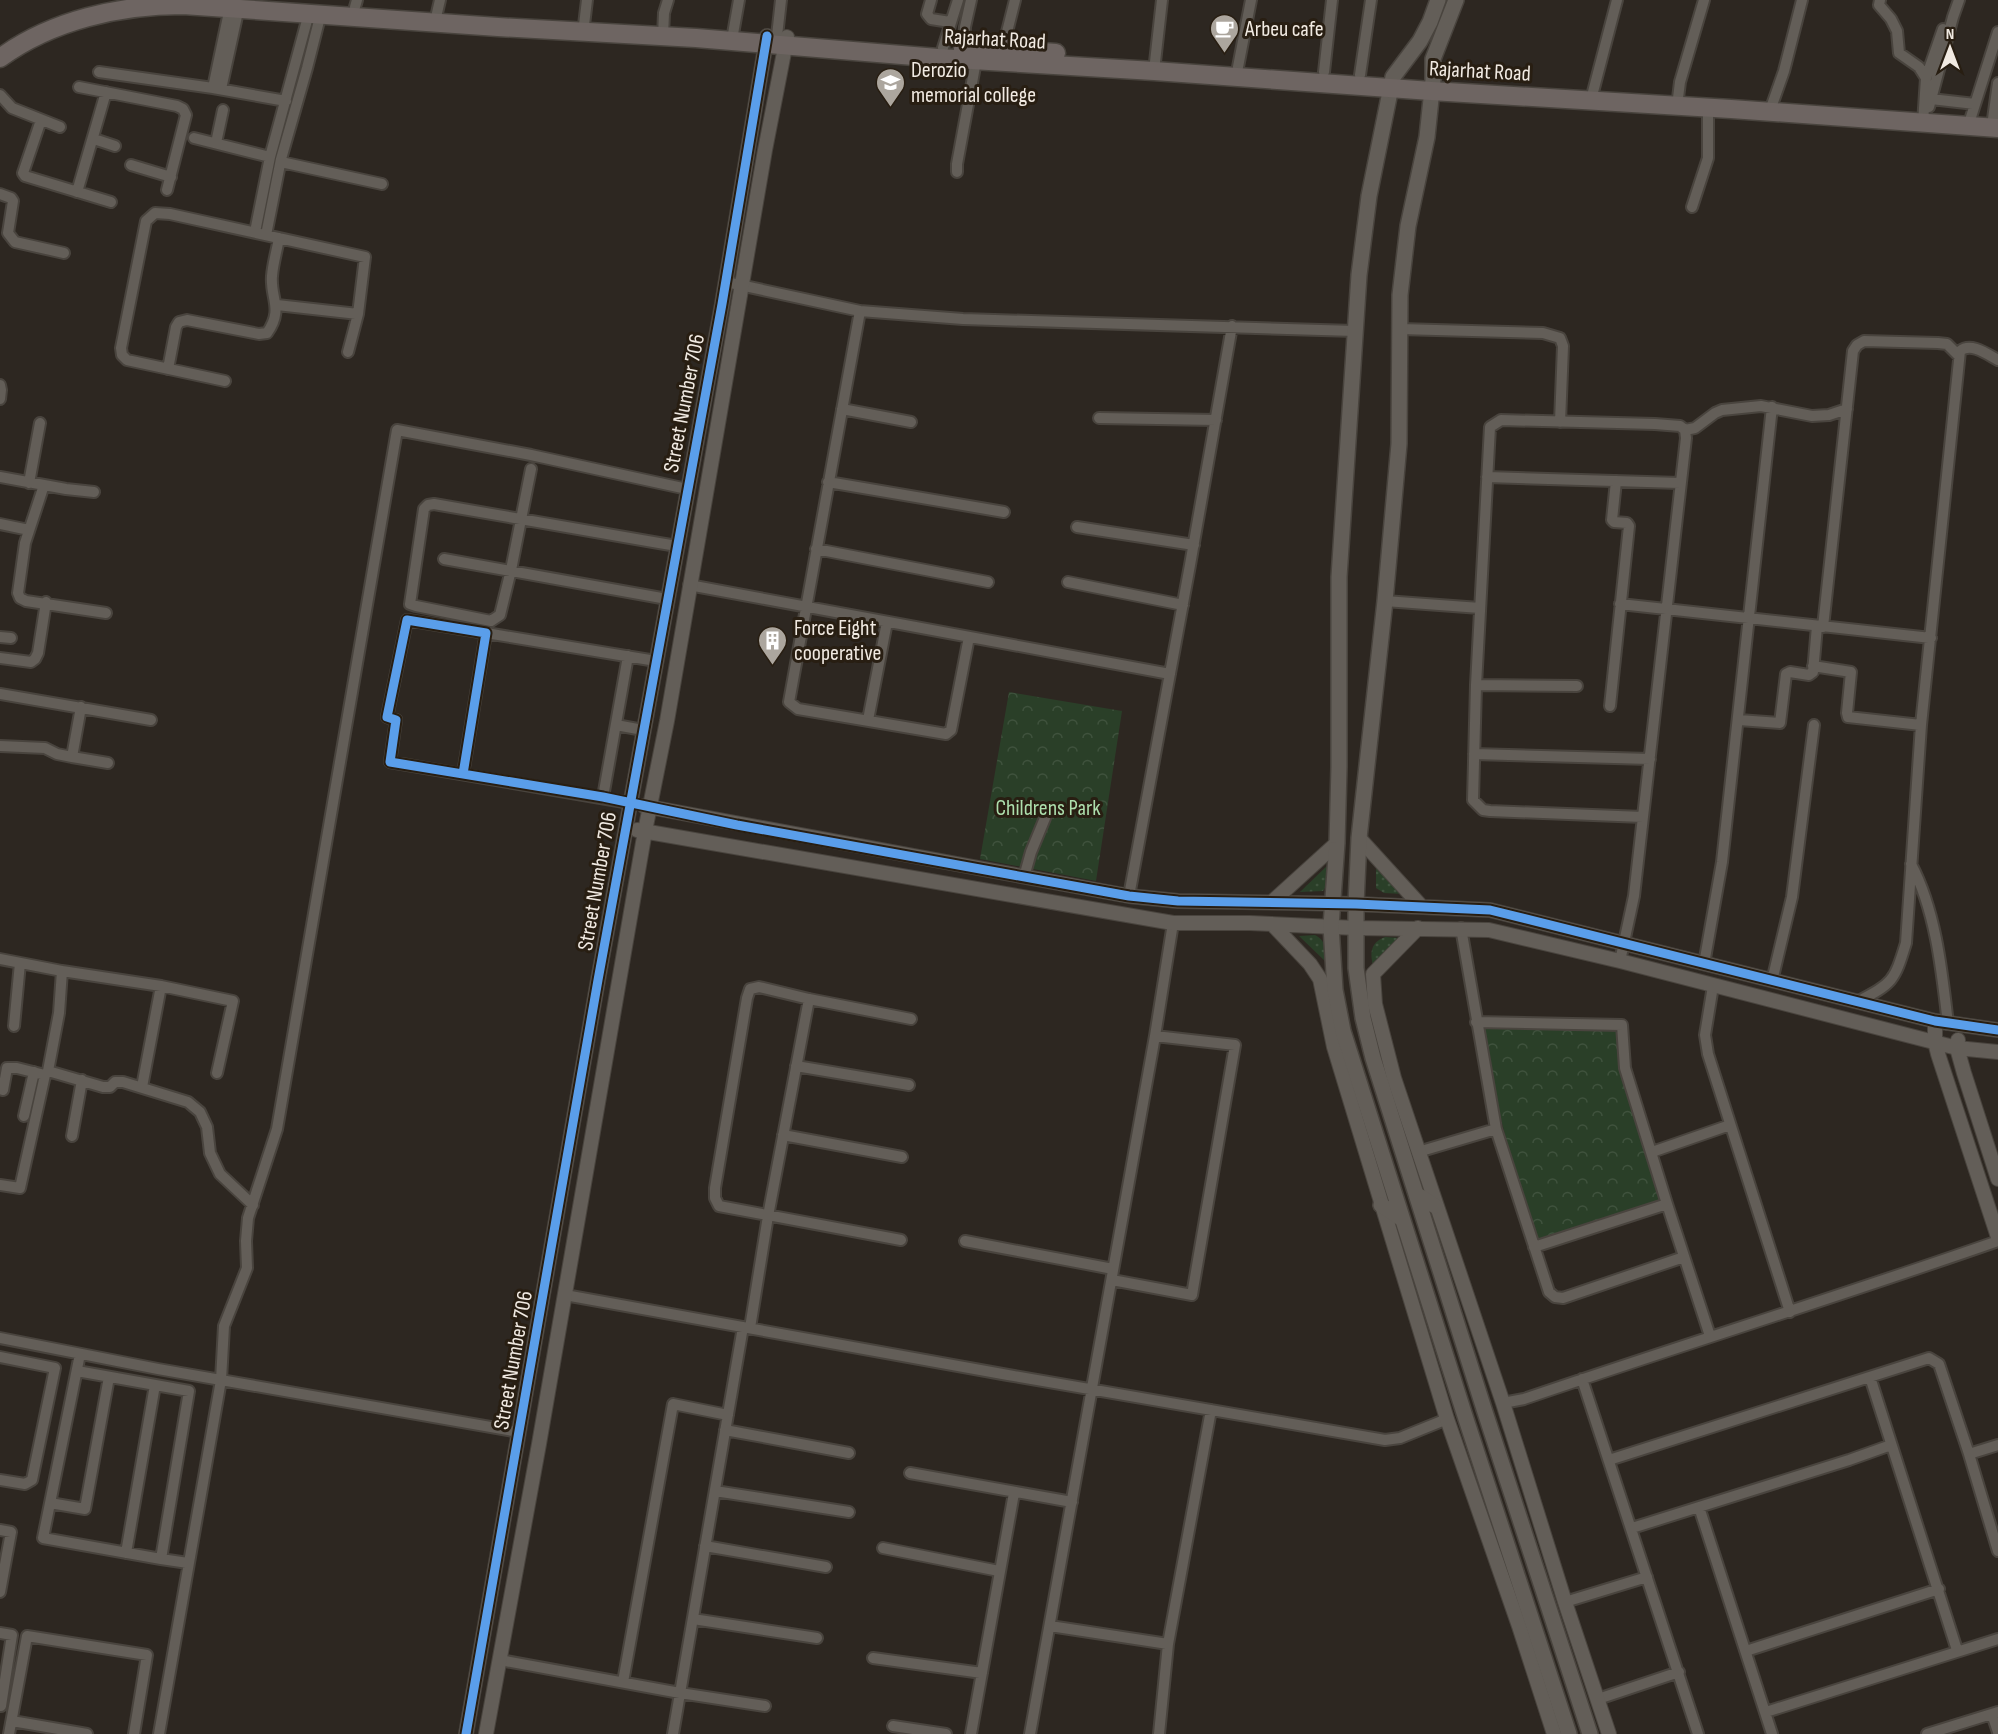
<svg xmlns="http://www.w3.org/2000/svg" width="1998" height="1734" font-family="'Sofia Sans Condensed',sans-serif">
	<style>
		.grass { fill: url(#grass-dots) }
		.forest { fill: url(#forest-crowns) }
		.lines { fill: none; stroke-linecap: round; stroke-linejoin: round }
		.minor-casing { stroke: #49443e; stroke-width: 14 }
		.tertiary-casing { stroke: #49443e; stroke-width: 16 }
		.secondary-casing { stroke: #49443e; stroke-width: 18 }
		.primary-casing { stroke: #49443e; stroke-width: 21 }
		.minor { stroke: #635e58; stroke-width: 10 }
		.tertiary { stroke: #635e58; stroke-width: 14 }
		.secondary { stroke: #635e58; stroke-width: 15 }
		.primary { stroke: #6e6562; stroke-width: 18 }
		.cycleway-casing { stroke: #281e12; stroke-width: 13 }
		.cycleway { stroke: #5a9eea; stroke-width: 9 }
		.labels { text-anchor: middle; stroke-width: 6; stroke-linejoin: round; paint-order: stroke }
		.poi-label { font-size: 22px; fill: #f1eae2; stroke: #281e12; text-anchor: start }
		.street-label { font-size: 22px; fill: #f1eae2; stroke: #281e12 }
		.park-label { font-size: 22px; fill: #addfad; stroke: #281e12 }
	</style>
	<defs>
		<pattern id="grass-dots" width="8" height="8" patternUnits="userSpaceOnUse" patternTransform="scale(1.5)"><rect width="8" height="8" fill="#2a3f28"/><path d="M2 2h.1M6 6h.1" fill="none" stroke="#3f523d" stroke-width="1.8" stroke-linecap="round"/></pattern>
		<pattern id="forest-crowns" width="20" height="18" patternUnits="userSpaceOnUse" patternTransform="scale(1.5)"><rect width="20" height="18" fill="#2a3f28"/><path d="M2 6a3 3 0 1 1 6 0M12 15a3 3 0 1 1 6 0" fill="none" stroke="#3f523d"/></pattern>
	</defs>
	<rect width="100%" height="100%" fill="#2d2721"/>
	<path class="grass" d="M1330,863l-2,20 -5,8 -23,1z
		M1376,865l27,29 -19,-1 -8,-5z
		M1315,935c12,6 11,16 11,27l-27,-26z
		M1385,937l15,1 -26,31c-4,-14 -5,-26 11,-32z"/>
	<path class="forest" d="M1009,692l113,19 -26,170 -116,-22z
		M1476,1022l146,3 2,59 43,120 -133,43z"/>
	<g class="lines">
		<defs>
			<path id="minor" d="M931,0l-4,14 4,5 19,3
				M1880,0l-1,5 12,14 6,12 2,22 20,14 7,11 -3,45
				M355,7l2,-7
				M437,13l3,-13
				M584,25l3,-25
				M733,34l6,-34
				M663,36l1,-23 4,-13
				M777,36l4,-36
				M943,48l15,-48
				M964,49l1,-22 6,-27
				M1002,52l13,-52
				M1238,67l13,-67
				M1154,71l8,-71
				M99,72l114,16 73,13
				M1324,72l8,-72
				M1360,75l11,-75
				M1926,78l17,-49
				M79,87l98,19 6,3 3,6 -19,75
				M213,88l17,-81
				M221,89l18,-82
				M1593,92l24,-92
				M0,95l12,13 48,19
				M1678,98l2,-16 24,-82
				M1931,99l44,5
				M1772,105l12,-34 18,-71
				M1929,107l24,-90 6,-17
				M1971,117l27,-85
				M1993,119l5,-36
				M41,120l-18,53 2,3 86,26
				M194,138l76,19
				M94,139l21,7
				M216,143l7,-33
				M281,162l101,22
				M131,165l40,12
				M957,172v-8l19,-103
				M77,192l29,-100
				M0,194l11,4 2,3 -5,32 7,9 49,11
				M1692,207l16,-49v-51
				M255,232l15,-75 39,-144
				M266,235l15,-76 26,-91 14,-55
				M726,282l134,29 103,8 392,12
				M277,305l81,9 -10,38
				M860,311l-71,391 9,7 148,25 5,-4 18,-93
				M1400,329l143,4 17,5 3,8 -3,76
				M168,369l8,-42 3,-5 8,-2 72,14 8,-1c17,-24 3,-35 5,-57 1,-13 5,-26 7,-38
				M225,381l-98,-21 -5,-5 -1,-7 25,-127 9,-8 15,1 195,43 -7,57
				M0,385l1,5 -1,9
				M842,409l69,13
				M1099,418l117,2
				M531,469l-20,101 -11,45 -9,6 -75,-15 -6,-2 14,-95 4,-4 6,-1 225,39 18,3
				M0,477l66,12 28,3
				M1487,477l193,6
				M828,482l176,30
				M29,483l11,-60
				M44,485l-19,58 -7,50 2,5 6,3 80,12
				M0,524l29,6
				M1077,527l117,18
				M816,549l172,33
				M444,559l223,40
				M1068,582l115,23
				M689,585l481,89
				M1385,601l95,7
				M1620,604l311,34
				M1823,627l30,-276 4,-6 7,-4 74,2 9,1 12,12
				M486,633l170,28
				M0,637l11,1
				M0,658l31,4 4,-3 3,-6 8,-51
				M1813,666l38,6 -4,41 1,4 73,8
				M1476,685l101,1
				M0,694l151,26
				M1610,706l19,-180 -2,-3 -13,-1 -2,-2 4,-39
				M81,707l-9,50 36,6
				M868,720l19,-98
				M1739,720l41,3 6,-49 4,-2 19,3 4,-3 4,-46
				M616,725l27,5
				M0,746l45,2 12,6 15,3
				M1474,754l176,5
				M463,774l23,-141 -79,-13 -20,97 9,3 -6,42 240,41
				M603,797l25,-141
				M1643,817l-153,-6 -7,-1 -10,-10 3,-115 14,-258 11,-7 154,4 25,2 5,4 10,-2 20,-15 7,-3 39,-4 51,10 17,-1 18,-6
				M1911,864c25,47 31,108 37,160
				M1024,877l7,-25 14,-34
				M1129,896l61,-331 42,-239
				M1461,928l35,201 53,163 6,5 8,1 121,-41
				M0,959l62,12
				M1620,961l14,-65 52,-458 -1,-8
				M1704,964l18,-102 50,-455
				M1772,981l20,-84 22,-172
				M1713,986l-8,49 3,19 82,258
				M1857,1002c36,-19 37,-20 49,-59l15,-218 39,-374c11,-9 27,3 38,9
				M1476,1022l146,3 3,43 42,136 43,132
				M14,1026l6,-63
				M796,1066l113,19
				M48,1071l11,-58 3,-42 99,15 72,15 -16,72
				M142,1087l19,-101
				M0,1089l3,1 4,-22h10l28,7 3,-4 55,16h7l5,-5h8l65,20 12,10 7,15 3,26 10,21 33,31
				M24,1116l10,-44
				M783,1135l119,22
				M72,1136l10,-56
				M1418,1152l78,-23
				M1652,1152l78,-27
				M0,1185l20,3 25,-113
				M901,1240l-182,-34 -4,-8v-10l32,-190 3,-9 9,-2 50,12 102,20
				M965,1241l148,28
				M1534,1247l133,-43
				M1112,1280l80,15 43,-250 -80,-9
				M565,1295l443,80 377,65 15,-2 47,-19
				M750,1328l18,-112 41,-217
				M0,1338l158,31 361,63
				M0,1357l55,11 -23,112 -7,4 -25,-4
				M77,1371l112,20 -28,168 -118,-21 37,-184
				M1870,1377l87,273
				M1582,1379l116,355
				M1503,1403l21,-4c158,-54 317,-103 474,-158
				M725,1430l124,23
				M1969,1454l29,-9
				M1609,1460l320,-102 10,6 30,90 29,97
				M910,1473l162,29
				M715,1491l134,21
				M50,1503l35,6 24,-132
				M1699,1507l73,227
				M1632,1528l217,-68 42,-15
				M0,1530l11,2 -11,60
				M705,1546l121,21
				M883,1548l116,23
				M126,1553l29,-168
				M161,1559l27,4
				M1565,1602l82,-25
				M693,1619l124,19
				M1050,1626l118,18
				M0,1633l12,2 -11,71
				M1746,1651l193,-62
				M873,1658l109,15
				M500,1660l180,33 85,13
				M623,1682l50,-278 55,11
				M1598,1699l81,-27
				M1766,1712l232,-73
				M1992,1714l6,18
				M12,1721l75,13
				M893,1726l53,8
				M9,1734l18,-98 120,19 -13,79
				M159,1734l62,-354 3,-54 23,-58 -1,-27 2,-23 29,-89 120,-699 134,25 156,34
				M673,1734l70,-407
				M971,1734l43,-241
				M1030,1734l125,-698 18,-113
				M1159,1734l9,-90 43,-234
				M1927,1734l71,-22"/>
			<path id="tertiary" d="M644,806l485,90 49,5 178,3 134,6 445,111 63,9
				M637,830l536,93h77l106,5 133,2 131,31 337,87 41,4
				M1359,838l62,68
				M1272,902l65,-59
				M1272,924l38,40 10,15 14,68 113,372 72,207 35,108
				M1418,928l-45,46 2,30 19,74 109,325 62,199 44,132
				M1935,1021v21l3,12 60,183
				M1958,1040l-1,8 7,25 34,106
				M466,1734l132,-754 124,-676 45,-268
				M486,1734l53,-290 106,-613 22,-110 98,-571 22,-113"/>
			<path id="secondary" d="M1438,0l-8,22 -10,19 -27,36 -24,119 -10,79 -20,302v190l-2,76 -6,83 4,64 8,41 121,382 105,321
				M1456,0l-23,59v21l-6,57 -19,89 -8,69 -1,149 -14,157 -26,237 -3,66v64l7,50 10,40 111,351 106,325
				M1416,1194l19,12
				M1381,1205l21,14"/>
			<path id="primary" d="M963,49h40l53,4
				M0,58c52,-38 120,-53 183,-53l315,22 198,11 242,20 216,13 277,20 300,18 267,19"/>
		</defs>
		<use href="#minor" class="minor-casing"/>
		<use href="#tertiary" class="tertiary-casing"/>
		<use href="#secondary" class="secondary-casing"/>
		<use href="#primary" class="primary-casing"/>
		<use href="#minor" class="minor"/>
		<use href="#tertiary" class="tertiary"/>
		<use href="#secondary" class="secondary"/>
		<use href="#primary" class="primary"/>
		<defs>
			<path id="cycleway" d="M463,774l23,-141 -79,-13 -20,97 9,3 -6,42 213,35 134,28 392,71 49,5 178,3 134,6 445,111 63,9
				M466,1734l132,-754 124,-676 45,-268"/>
		</defs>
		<use href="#cycleway" class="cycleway-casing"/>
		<use href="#cycleway" class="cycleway"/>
	</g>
	<defs>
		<symbol id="cafe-pin" viewBox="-11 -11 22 30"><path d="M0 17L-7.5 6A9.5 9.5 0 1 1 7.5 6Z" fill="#aca69e" stroke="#281e12"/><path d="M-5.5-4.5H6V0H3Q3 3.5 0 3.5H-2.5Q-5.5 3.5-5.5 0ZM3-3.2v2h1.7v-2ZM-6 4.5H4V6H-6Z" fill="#fff"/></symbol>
		<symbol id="university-pin" viewBox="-11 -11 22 30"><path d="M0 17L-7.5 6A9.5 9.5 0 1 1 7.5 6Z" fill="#aca69e" stroke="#281e12"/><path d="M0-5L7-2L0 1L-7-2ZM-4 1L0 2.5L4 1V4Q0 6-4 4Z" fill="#fff"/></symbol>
		<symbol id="building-pin" viewBox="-11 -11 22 30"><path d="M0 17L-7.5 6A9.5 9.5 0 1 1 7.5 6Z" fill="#aca69e" stroke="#281e12"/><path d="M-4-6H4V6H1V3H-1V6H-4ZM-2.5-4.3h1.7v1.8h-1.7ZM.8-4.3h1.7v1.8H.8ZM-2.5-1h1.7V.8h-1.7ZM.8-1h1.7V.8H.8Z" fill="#fff"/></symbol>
	</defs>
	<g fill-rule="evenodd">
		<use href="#cafe-pin" x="1208" y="12" width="33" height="45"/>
		<use href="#university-pin" x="874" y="66" width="33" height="45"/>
		<use href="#building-pin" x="756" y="624" width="33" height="45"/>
	</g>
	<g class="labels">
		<g class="poi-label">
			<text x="1245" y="36">Arbeu cafe</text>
			<text x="911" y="77">Derozio<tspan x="911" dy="25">memorial college</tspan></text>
			<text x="794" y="635">Force Eight<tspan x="794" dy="25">cooperative</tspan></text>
		</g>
		<g class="street-label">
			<text transform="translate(995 38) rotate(3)" y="8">Rajarhat Road</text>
			<text transform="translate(1480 70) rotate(3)" y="8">Rajarhat Road</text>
			<text transform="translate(683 403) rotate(-79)" y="8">Street Number 706</text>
			<text transform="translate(596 881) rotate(-80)" y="8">Street Number 706</text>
			<text transform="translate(512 1360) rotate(-80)" y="8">Street Number 706</text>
		</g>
		<g class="park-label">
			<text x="1048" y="815">Childrens Park</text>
		</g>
	</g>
	<g transform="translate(1950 48)" stroke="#281e12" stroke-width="4.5" paint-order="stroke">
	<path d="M0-4.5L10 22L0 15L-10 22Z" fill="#f1eae2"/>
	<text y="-9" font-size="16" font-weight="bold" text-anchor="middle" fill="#f1eae2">N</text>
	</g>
</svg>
